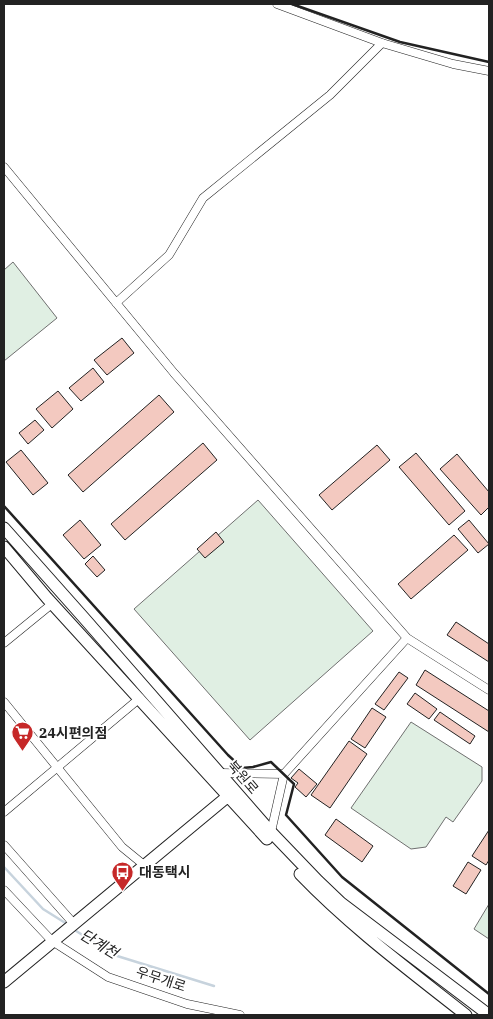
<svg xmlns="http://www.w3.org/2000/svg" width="493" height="1019" font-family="'IBM Plex Serif','Noto Sans KR',serif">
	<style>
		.green { fill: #e0efe3; stroke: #6f6f6f }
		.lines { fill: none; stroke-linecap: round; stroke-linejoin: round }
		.stream { stroke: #c7d3dd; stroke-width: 2.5 }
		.building { fill: #f3c9c0; stroke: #222 }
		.street-casing { stroke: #222; stroke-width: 9 }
		.secondary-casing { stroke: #222; stroke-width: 13 }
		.street { stroke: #fff; stroke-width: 8 }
		.secondary { stroke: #fff; stroke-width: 11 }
		.wall { stroke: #222; stroke-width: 2.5 }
		.labels { text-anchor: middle; stroke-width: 4; stroke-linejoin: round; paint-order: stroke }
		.poi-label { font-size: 14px; font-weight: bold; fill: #222; stroke: #fff; text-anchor: start }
		.street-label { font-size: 14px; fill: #222; stroke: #fff }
		.water-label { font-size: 15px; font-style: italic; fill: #222; stroke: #fff }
	</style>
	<rect width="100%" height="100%" fill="#fff"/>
	<path class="green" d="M13,262l44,56 -53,43v-91z
		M258,500l115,131 -123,109 -116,-131z
		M411,722l71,45v14l-29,41 -7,-5 -20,30 -15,2 -60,-41z
		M489,904v35l-15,-10z"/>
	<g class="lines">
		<path class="stream" d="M4,867l39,42 24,15
			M73,929l41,26 100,31"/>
	</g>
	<path class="building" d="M122,338l12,15 -27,22 -13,-15z
		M93,368l11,14 -23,19 -12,-13z
		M58,391l15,18 -21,19 -16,-19z
		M159,395l15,17 -91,80 -15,-17z
		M35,420l9,10 -16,14 -9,-11z
		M203,443l14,17 -92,80 -14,-16z
		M377,445l13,15 -58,50 -13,-15z
		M21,450l27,33 -15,12 -27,-33z
		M416,453l49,58 -16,14 -50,-58z
		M457,454l32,38v15l-8,8 -41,-46z
		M80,520l21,25 -17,14 -21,-24z
		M469,520l20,24 -11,9 -20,-24z
		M216,532l8,10 -19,16 -8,-9z
		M454,535l14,15 -57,49 -13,-15z
		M93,556l12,14 -8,7 -12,-13z
		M456,622l33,22v18l-42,-27z
		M425,670l64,41v21l-73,-47z
		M399,672l9,6 -24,32 -9,-6z
		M415,693l22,16 -8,10 -22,-15z
		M372,708l14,9 -21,31 -14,-9z
		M440,712l35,24 -5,8 -36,-24z
		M349,741l18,13 -37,54 -19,-13z
		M299,769l18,15 -11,13 -11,-10 3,-4 -7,-5z
		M336,819l37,27 -11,16 -37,-27z
		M489,830v30l-3,5 -14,-9z
		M468,862l13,8 -15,24 -13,-8z"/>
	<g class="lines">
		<defs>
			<path id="street" d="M277,4l105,39 71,21 36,7
				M4,167l170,206 233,265 82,52
				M116,303l53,-48 34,-57 127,-103 52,-52
				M4,643l49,-40
				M4,702l118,145 22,18
				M219,773l65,1
				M4,812l136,-114
				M271,832l13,-58 123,-136
				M4,845l70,79
				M4,890l48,51 56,36 79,27 53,11"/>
			<path id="secondary" d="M4,528l80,90 187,214 47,49 23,22 148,112
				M4,547l43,51 220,241
				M300,874c51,53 109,96 166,141
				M4,982l229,-190"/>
		</defs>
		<use href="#street" class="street-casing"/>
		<use href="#secondary" class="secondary-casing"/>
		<use href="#street" class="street"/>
		<use href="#secondary" class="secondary"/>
		<path class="wall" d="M292,4l108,38 89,20
			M4,506l224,249 14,13 11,-1 18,-5 23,22 -8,31 56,62 147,117"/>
	</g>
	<defs>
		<symbol id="supermarket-pin" viewBox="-11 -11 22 30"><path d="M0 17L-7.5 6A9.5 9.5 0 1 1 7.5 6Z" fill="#c62828" stroke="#fff"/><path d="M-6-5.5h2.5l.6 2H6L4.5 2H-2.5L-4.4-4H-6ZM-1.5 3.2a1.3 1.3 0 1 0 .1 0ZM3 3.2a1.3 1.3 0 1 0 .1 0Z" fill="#fff"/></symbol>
		<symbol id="bus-pin" viewBox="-11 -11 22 30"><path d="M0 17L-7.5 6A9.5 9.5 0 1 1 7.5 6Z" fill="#c62828" stroke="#fff"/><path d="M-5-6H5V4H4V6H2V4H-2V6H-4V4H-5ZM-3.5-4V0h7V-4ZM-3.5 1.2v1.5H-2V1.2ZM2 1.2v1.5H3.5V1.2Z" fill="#fff"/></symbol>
	</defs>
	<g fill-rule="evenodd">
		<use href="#supermarket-pin" x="10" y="720" width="25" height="34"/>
		<use href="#bus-pin" x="110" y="860" width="25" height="34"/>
	</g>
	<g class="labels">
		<g class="poi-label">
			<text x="39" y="738">24시편의점</text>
			<text x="139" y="877">대동택시</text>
		</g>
		<g class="street-label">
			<text transform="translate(243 777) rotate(49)" y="5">북원로</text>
			<text transform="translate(161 979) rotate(18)" y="5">우무개로</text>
		</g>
		<g class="water-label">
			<text transform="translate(99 944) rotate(31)" y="5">단계천</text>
		</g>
	</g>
	<rect width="493" height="1019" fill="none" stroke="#222222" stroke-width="10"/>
</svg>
